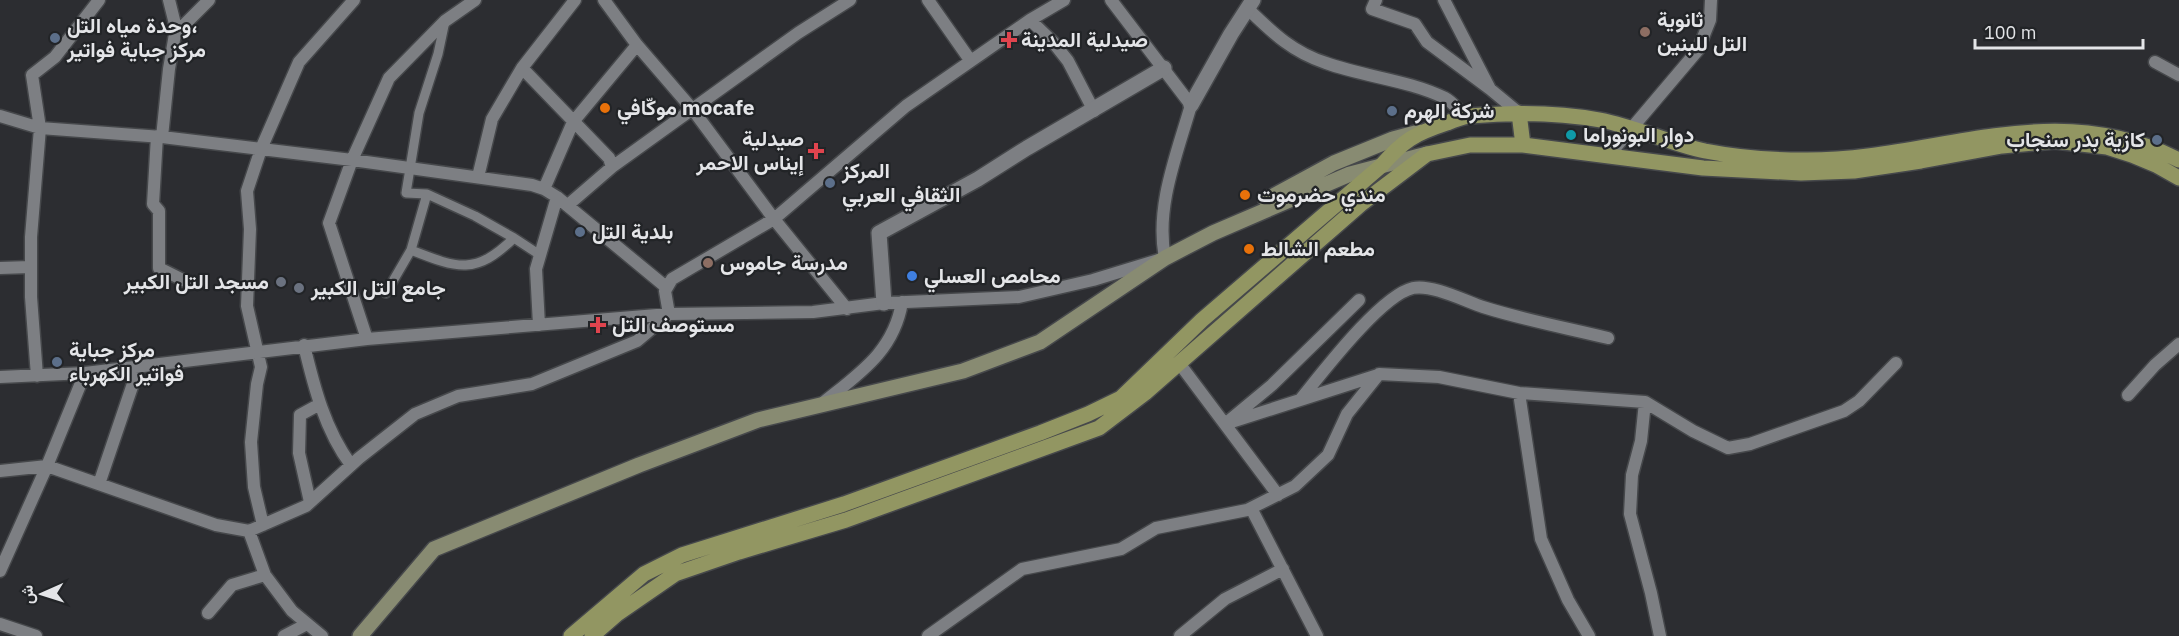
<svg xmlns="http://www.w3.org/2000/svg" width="2179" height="636" font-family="'IBM Plex Sans',Vazirmatn,sans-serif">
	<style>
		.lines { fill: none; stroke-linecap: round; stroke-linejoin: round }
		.pedestrian-casing { stroke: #46484b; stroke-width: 12 }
		.minor-casing { stroke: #46484b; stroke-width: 15 }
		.tertiary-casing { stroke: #46484b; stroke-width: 18 }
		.secondary-casing { stroke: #46484b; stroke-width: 18 }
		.primary-casing { stroke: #46484b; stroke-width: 18 }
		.pedestrian { stroke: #7d7f83; stroke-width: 9 }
		.minor { stroke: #7d7f83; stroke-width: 12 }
		.tertiary { stroke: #7d7f83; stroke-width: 15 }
		.secondary { stroke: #888b72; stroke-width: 15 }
		.primary { stroke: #929662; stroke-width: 15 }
		.education-dot { fill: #8d6e63; stroke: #222427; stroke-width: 2 }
		.service-dot { fill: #5c6f8a; stroke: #222427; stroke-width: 2 }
		.health-dot { fill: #e0444e; stroke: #222427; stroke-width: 2 }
		.food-dot { fill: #e8710a; stroke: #222427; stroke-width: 2 }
		.culture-dot { fill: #0f9aa8; stroke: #222427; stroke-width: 2 }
		.shop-dot { fill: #3f7fe0; stroke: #222427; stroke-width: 2 }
		.worship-dot { fill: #6b7280; stroke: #222427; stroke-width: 2 }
		.labels { text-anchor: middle; stroke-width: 4.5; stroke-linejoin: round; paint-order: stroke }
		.poi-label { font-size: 21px; font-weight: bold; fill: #e4e5e8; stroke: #222427; text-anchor: start }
	</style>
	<rect width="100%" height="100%" fill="#2c2d31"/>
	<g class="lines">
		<defs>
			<path id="pedestrian" d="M427,194l48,22 39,22
				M411,250c46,18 64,26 103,-12l26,17
				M386,293l25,-43 16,-56 -21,-1 13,-80 19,-59 7,-33"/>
			<path id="minor" d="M604,0l33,45 56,65 81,109 73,90
				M928,0l42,60
				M1376,0l-4,9 43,15 12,18 63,47
				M1444,0l46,89 29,24
				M1248,9c25,24 44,43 78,54 39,14 82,17 119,35 8,4 14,13 21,19
				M1030,20l23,22 15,19 26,50
				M175,34l34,-34
				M2155,62l24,13
				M522,68l87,90 3,9
				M0,116l40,12 122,9 190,23 180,25 12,4 13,8 109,90
				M157,136l-4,68 6,7v57l26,13
				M162,137l7,-68 7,-41 -7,-28
				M1609,155l89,-105 12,-30 1,-20
				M478,177l14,-58 30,-51 53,-68
				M544,189l29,-67 64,-77
				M568,205l44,-38 186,-134 52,-33
				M0,268l30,-1
				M1359,300l-87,85 -47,39 153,-49
				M539,325l-3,-56 21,-72
				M367,339l-38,-116 23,-63 37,-82 56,-57 30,-21
				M304,345c10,42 21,85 47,120
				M1179,363l99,132
				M37,376l-6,-79v-60l9,-109 -8,-53 23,-18 44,-57
				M0,377l85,-4 282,-34 302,-25 144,-2 71,-9 135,-6 74,-17 72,-22c-10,-51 12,-104 26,-153l-80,-105
				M1519,393l22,146 27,61 21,36
				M2128,395l27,-30 24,-21
				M1300,400c22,-27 81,-105 113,-112 19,-4 52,13 70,19 41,13 84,21 125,31
				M824,402c36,-29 70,-51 78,-100
				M1645,402l-4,39 -9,34 -2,39 21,79 9,43
				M0,471l47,-5 169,59 33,6 57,-25 53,-48 56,-44 43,-18 74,-12 105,-43 32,-27 -4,-23 7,-12 102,-60 132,-113 124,-86 34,-20
				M99,484l40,-118
				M310,502l-11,-49 1,-38 20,-11
				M1251,508l66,128
				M263,525l-9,-38 -3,-45 6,-58 4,-17 -14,-61 3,-77 -3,-38 14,-42 38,-87 55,-62
				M249,531l16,44 27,36 30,25
				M0,571l47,-105 38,-93
				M208,613l24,-28 33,-10
				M0,624l36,12
				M284,636l23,-12
				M928,636l94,-67 99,-20 35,-21 91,-18 48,-24 33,-31 19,-41 32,-40 60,3 80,16 126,9 48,29 35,17 22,-4 94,-33 15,-10 37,-38
				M1180,636l45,-37 58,-30"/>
			<path id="tertiary" d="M1191,105l40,-71 22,-34
				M884,303l-5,-70 99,-54 49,-31 137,-80"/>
			<path id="secondary" d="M1266,200l68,-37 59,-24 26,-7
				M360,636l74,-87 205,-84 119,-45 205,-49 77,-29 125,-84 48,-25 137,-59 77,-20"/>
			<path id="primary" d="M1519,113l4,32
				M571,636l73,-62 38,-19 162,-51 196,-71 48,-19 33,-16 81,-78 179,-154c23,-26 33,-32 66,-43 7,-3 15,-6 22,-7 44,-4 88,-4 131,4 36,7 69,23 105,31 31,6 67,9 99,9 131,1 246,-65 375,0
				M592,636l25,-22 58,-40 64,-22 107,-32 253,-92 46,-35 216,-189 66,-50 43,-9h53l180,23 98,5 53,-2 67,-10 81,-15 53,-5 52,6 25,8 24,10 23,13"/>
		</defs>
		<use href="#pedestrian" class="pedestrian-casing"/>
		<use href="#minor" class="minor-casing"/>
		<use href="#tertiary" class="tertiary-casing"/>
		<use href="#secondary" class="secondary-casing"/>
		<use href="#primary" class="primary-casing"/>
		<use href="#pedestrian" class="pedestrian"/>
		<use href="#minor" class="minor"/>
		<use href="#tertiary" class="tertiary"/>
		<use href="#secondary" class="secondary"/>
		<use href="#primary" class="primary"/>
	</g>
	<g class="education-dot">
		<circle cx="1645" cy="32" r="6"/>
		<circle cx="708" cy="263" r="6"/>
	</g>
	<g class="service-dot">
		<circle cx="55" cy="38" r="6"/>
		<circle cx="1392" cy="111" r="6"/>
		<circle cx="2157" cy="140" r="6"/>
		<circle cx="830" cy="183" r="6"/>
		<circle cx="580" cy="232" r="6"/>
		<circle cx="57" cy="362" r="6"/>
	</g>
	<g class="health-dot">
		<path d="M1006 31h6v6h6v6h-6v6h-6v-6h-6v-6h6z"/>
		<path d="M813 142h6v6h6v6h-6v6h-6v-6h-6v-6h6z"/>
		<path d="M595 316h6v6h6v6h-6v6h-6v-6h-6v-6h6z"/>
	</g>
	<g class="food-dot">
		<circle cx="605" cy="108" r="6"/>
		<circle cx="1245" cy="195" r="6"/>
		<circle cx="1249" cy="249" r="6"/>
	</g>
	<circle class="culture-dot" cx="1571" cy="135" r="6"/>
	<circle class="shop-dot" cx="912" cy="276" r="6"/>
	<g class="worship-dot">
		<circle cx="281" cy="282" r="6"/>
		<circle cx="299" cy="288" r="6"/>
	</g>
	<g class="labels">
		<g class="poi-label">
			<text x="1657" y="27">ثانوية<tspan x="1657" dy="24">التل للبنين</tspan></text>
			<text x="67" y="33">وحدة مياه التل،<tspan x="67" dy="24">مركز جباية فواتير</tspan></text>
			<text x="1021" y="47">صيدلية المدينة</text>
			<text x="617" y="115">موكّافي mocafe</text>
			<text x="1404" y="118">شركة الهرم</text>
			<text x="1583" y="142">دوار البونوراما</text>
			<text x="804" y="146" text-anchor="end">صيدلية<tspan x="804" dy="24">إيناس الاحمر</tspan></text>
			<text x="2145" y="147" text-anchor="end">كازية بدر سنجاب</text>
			<text x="842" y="178">المركز<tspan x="842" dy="24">الثقافي العربي</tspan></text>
			<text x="1257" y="202">مندي حضرموت</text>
			<text x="592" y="239">بلدية التل</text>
			<text x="1261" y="256">مطعم الشالط</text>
			<text x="720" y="270">مدرسة جاموس</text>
			<text x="924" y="283">محامص العسلي</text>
			<text x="269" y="289" text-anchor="end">مسجد التل الكبير</text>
			<text x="311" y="295">جامع التل الكبير</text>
			<text x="612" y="332">مستوصف التل</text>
			<text x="69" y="357">مركز جباية<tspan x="69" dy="24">فواتير الكهرباء</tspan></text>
		</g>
	</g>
	<g transform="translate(42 594) rotate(267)" stroke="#222427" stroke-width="4.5" paint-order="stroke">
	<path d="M0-4.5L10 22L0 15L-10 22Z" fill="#e4e5e8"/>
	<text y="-9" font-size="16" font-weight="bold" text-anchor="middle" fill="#e4e5e8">ش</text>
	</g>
	<path d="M1975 39v9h168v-9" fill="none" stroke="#e4e5e8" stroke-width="3"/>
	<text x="1984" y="39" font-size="18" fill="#e4e5e8" stroke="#222427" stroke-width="4.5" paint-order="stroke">100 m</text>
</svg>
